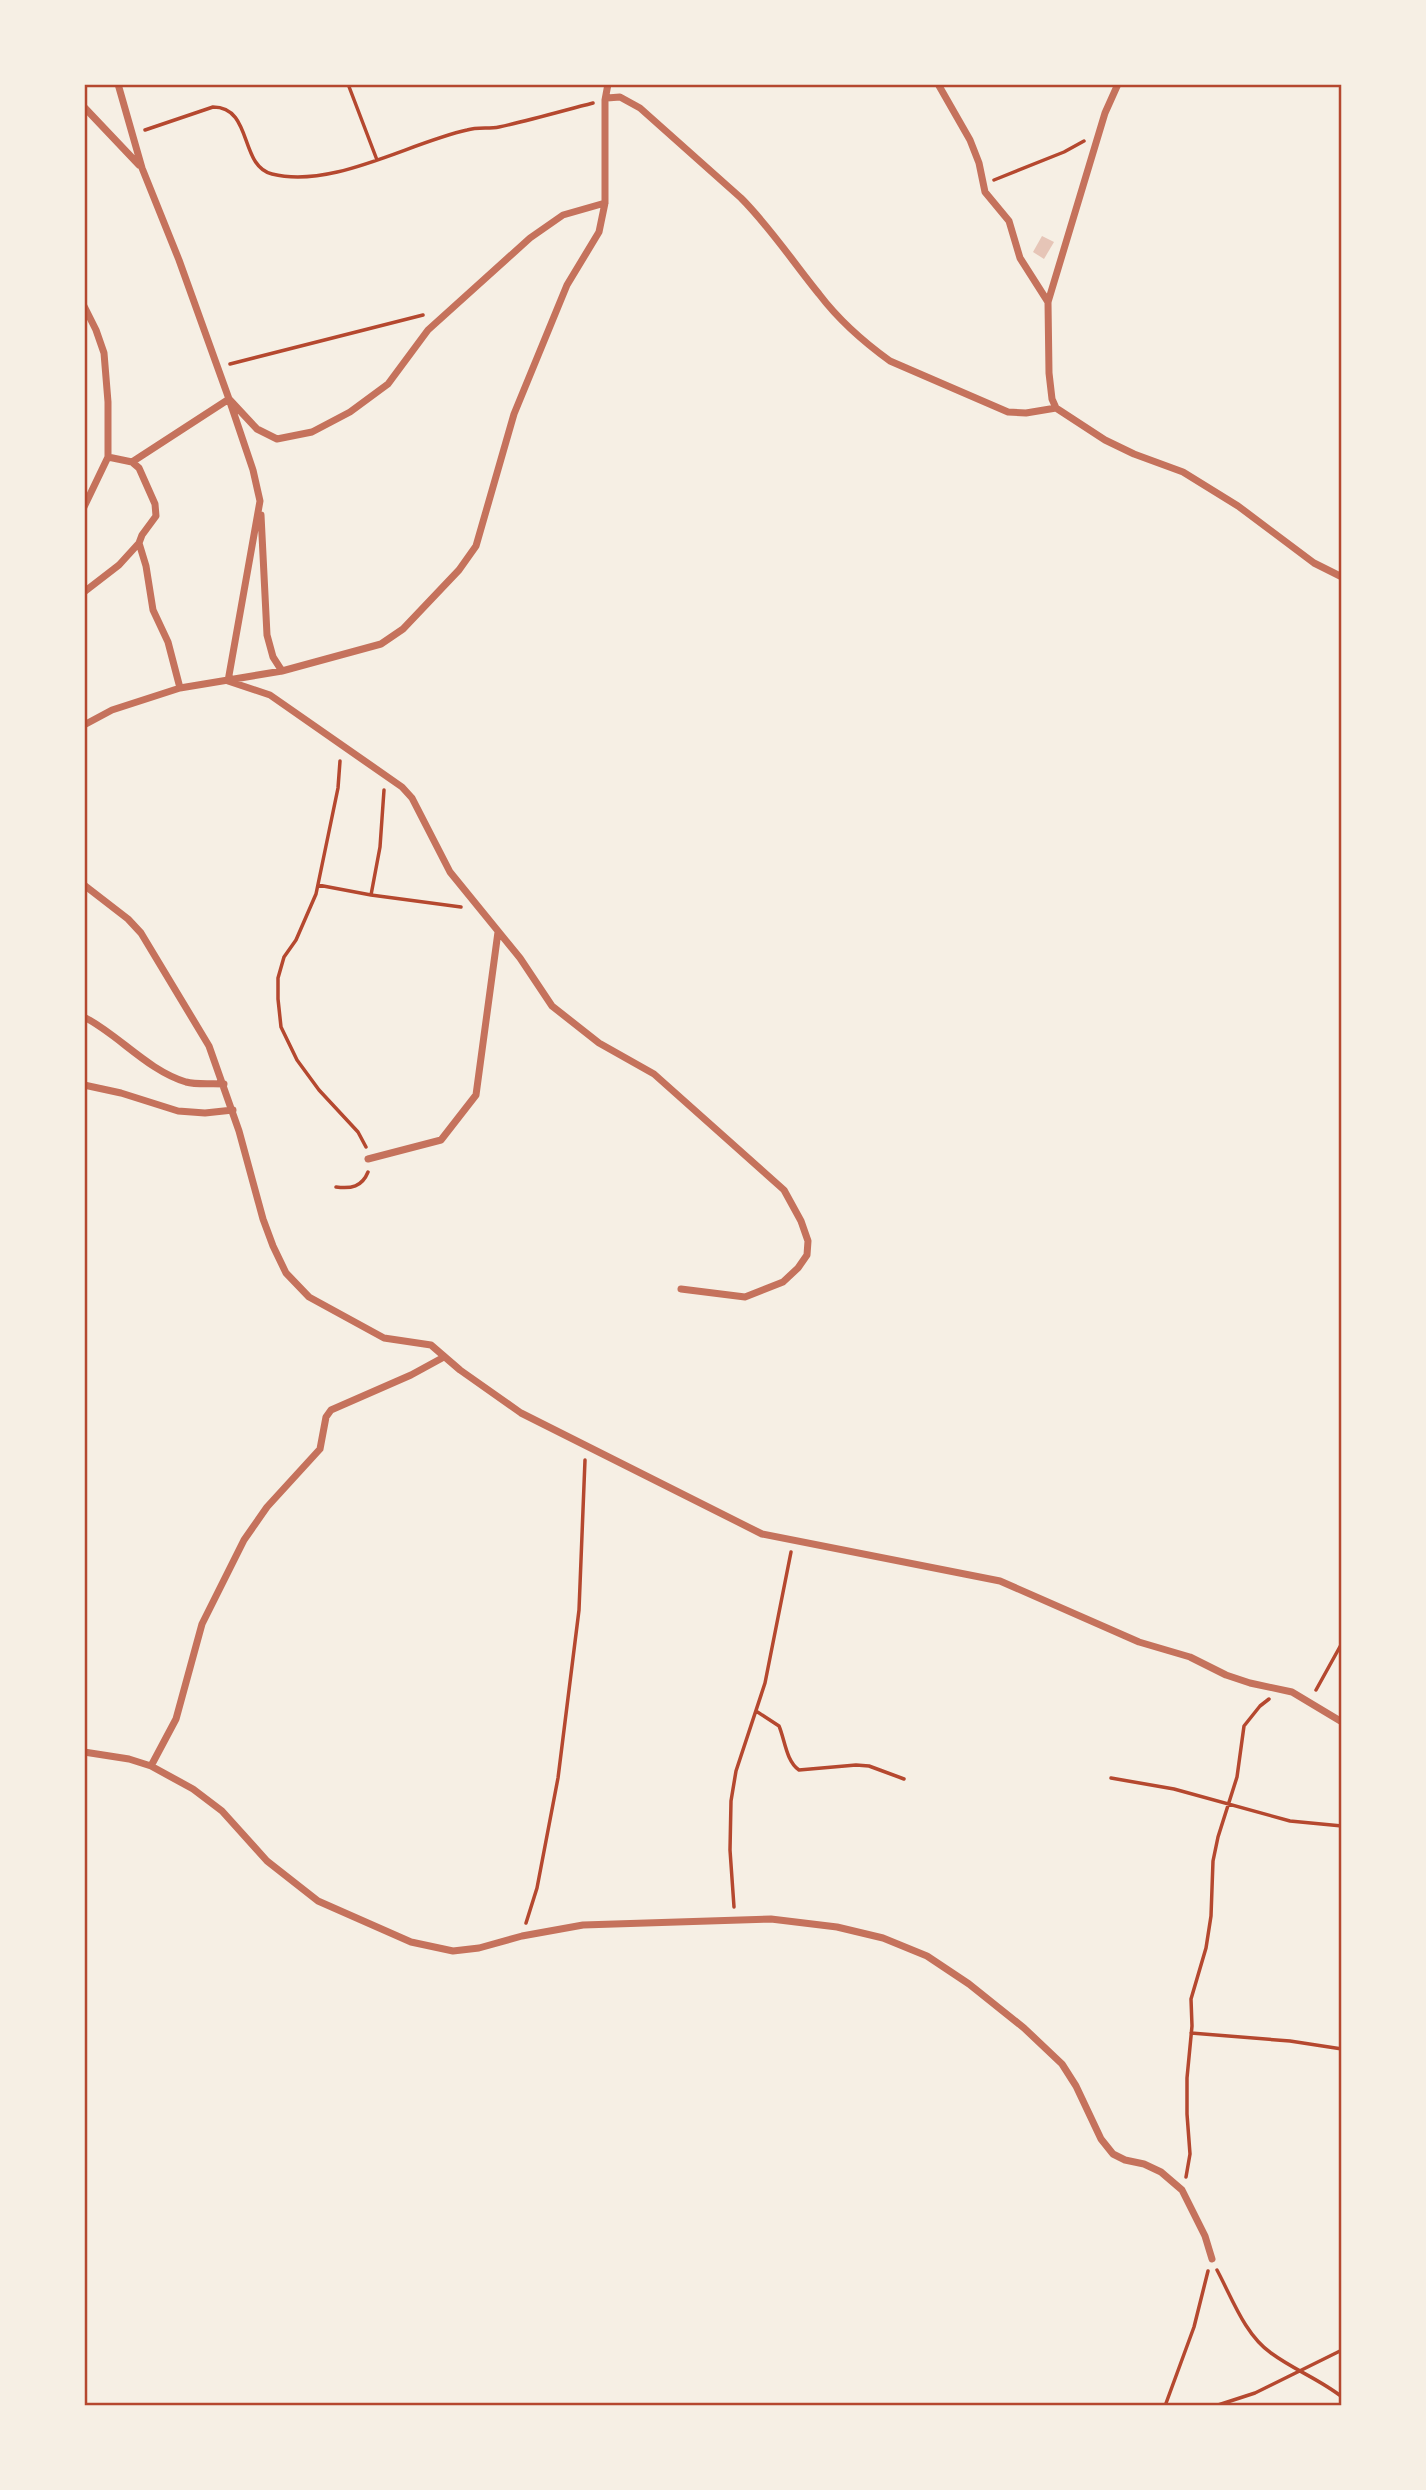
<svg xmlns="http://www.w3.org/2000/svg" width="1426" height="2490" font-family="'PT Sans Narrow',sans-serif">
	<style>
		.building { fill: #e6c5b7 }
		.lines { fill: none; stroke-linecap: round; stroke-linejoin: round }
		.path { stroke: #b5482f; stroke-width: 3.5 }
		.minor { stroke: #c5725c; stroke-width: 7 }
		.neatline { fill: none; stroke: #b5482f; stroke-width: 2.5 }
	</style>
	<rect width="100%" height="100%" fill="#f6efe4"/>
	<path class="building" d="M1042,236l12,6 -10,17 -11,-7z"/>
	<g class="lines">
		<path class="path" d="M348,84l29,76
			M145,130l68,-23c40,0 26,59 59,67 61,15 136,-31 195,-44 11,-3 22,-1 32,-3 32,-7 63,-16 94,-24
			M994,180l70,-28 20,-11
			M230,364l193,-49
			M340,761l-2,27 -22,106 -20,46 -12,17 -6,21v21l3,28 16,33 22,30 39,42 8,15
			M318,885l53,10 90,12
			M371,895l9,-48 4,-57
			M336,1187c15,2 26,0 32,-15
			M1316,1690l26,-47
			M756,1711l23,15c6,14 7,35 20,44l57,-5 13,1 35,13
			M1111,1778l63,11 116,32 52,5
			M734,1907l-4,-57 1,-49 5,-30 29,-88 26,-131
			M526,1923l11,-35 21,-110 21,-168 6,-150
			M1191,2033l99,8 52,8
			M1186,2177l4,-23 -3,-40v-36l5,-52 -1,-27 15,-51 5,-32 2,-55 5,-24 19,-60 7,-51 16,-20 9,-7
			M1217,2270c15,28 28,65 54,83 23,17 50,27 71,44
			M1165,2406l29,-79 14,-56
			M1215,2406l40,-13 87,-43"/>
		<path class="minor" d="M118,84l24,84 37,92 50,139 24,71 7,31 -32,180 42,14 132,92 10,11 38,74 70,86 32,48 47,37 55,31 130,116 17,31 7,20 -1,14 -9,13 -15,14 -38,15 -64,-8
			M938,84l32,56 9,23 6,29 24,29 11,37 28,44
			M1118,84l-13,29 -57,189 1,71 3,26 4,9 49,32 29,14 49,18 55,34 76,57 28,14
			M605,100l3,-16
			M84,107l55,58
			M84,306l12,24 8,23 4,49v55l-24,50
			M108,457l24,5 7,6 16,36 1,12 -14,19 -3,8 7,23 7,44 15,32 12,46
			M132,462l97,-63 28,30 20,10 35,-7 38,-20 38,-28 40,-54 102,-92 33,-23 42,-12
			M261,515l6,120 6,22 9,14
			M84,592l35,-27 20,-22
			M84,725l28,-15 68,-22 102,-17 99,-27 22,-15 56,-59 17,-24 38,-132 53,-129 32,-53 6,-29v-103l2,-2 13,-1 20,11 101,90c29,29 52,64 78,96 19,25 46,49 71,67l118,51 18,1 30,-5
			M84,885l44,34 13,14 68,113 30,85 24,88 10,27 13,27 23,24 75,41 47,7 29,25 61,43 241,121 238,47 139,61 51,15 36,18 24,8 42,9 50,30
			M84,1017c35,18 63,53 102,65 11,3 26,1 38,2
			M84,1085l37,8 57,18 27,2 28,-3
			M368,1159l73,-19 35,-45 22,-163
			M84,1752l45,7 22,7 42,23 29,22 45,50 51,40 93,41 42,9 26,-3 43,-12 61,-11 188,-6 66,8 46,11 44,18 42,28 55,44 38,36 14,22 25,53 12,15 12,6 19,4 17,8 21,18 23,46 7,23
			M151,1766l25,-47 26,-95 42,-84 23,-33 53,-58 6,-32 5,-7 80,-35 33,-18"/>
	</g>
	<rect width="1426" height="2490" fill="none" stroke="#f6efe4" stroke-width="172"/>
	<rect x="86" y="86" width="1254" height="2318" class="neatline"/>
</svg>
